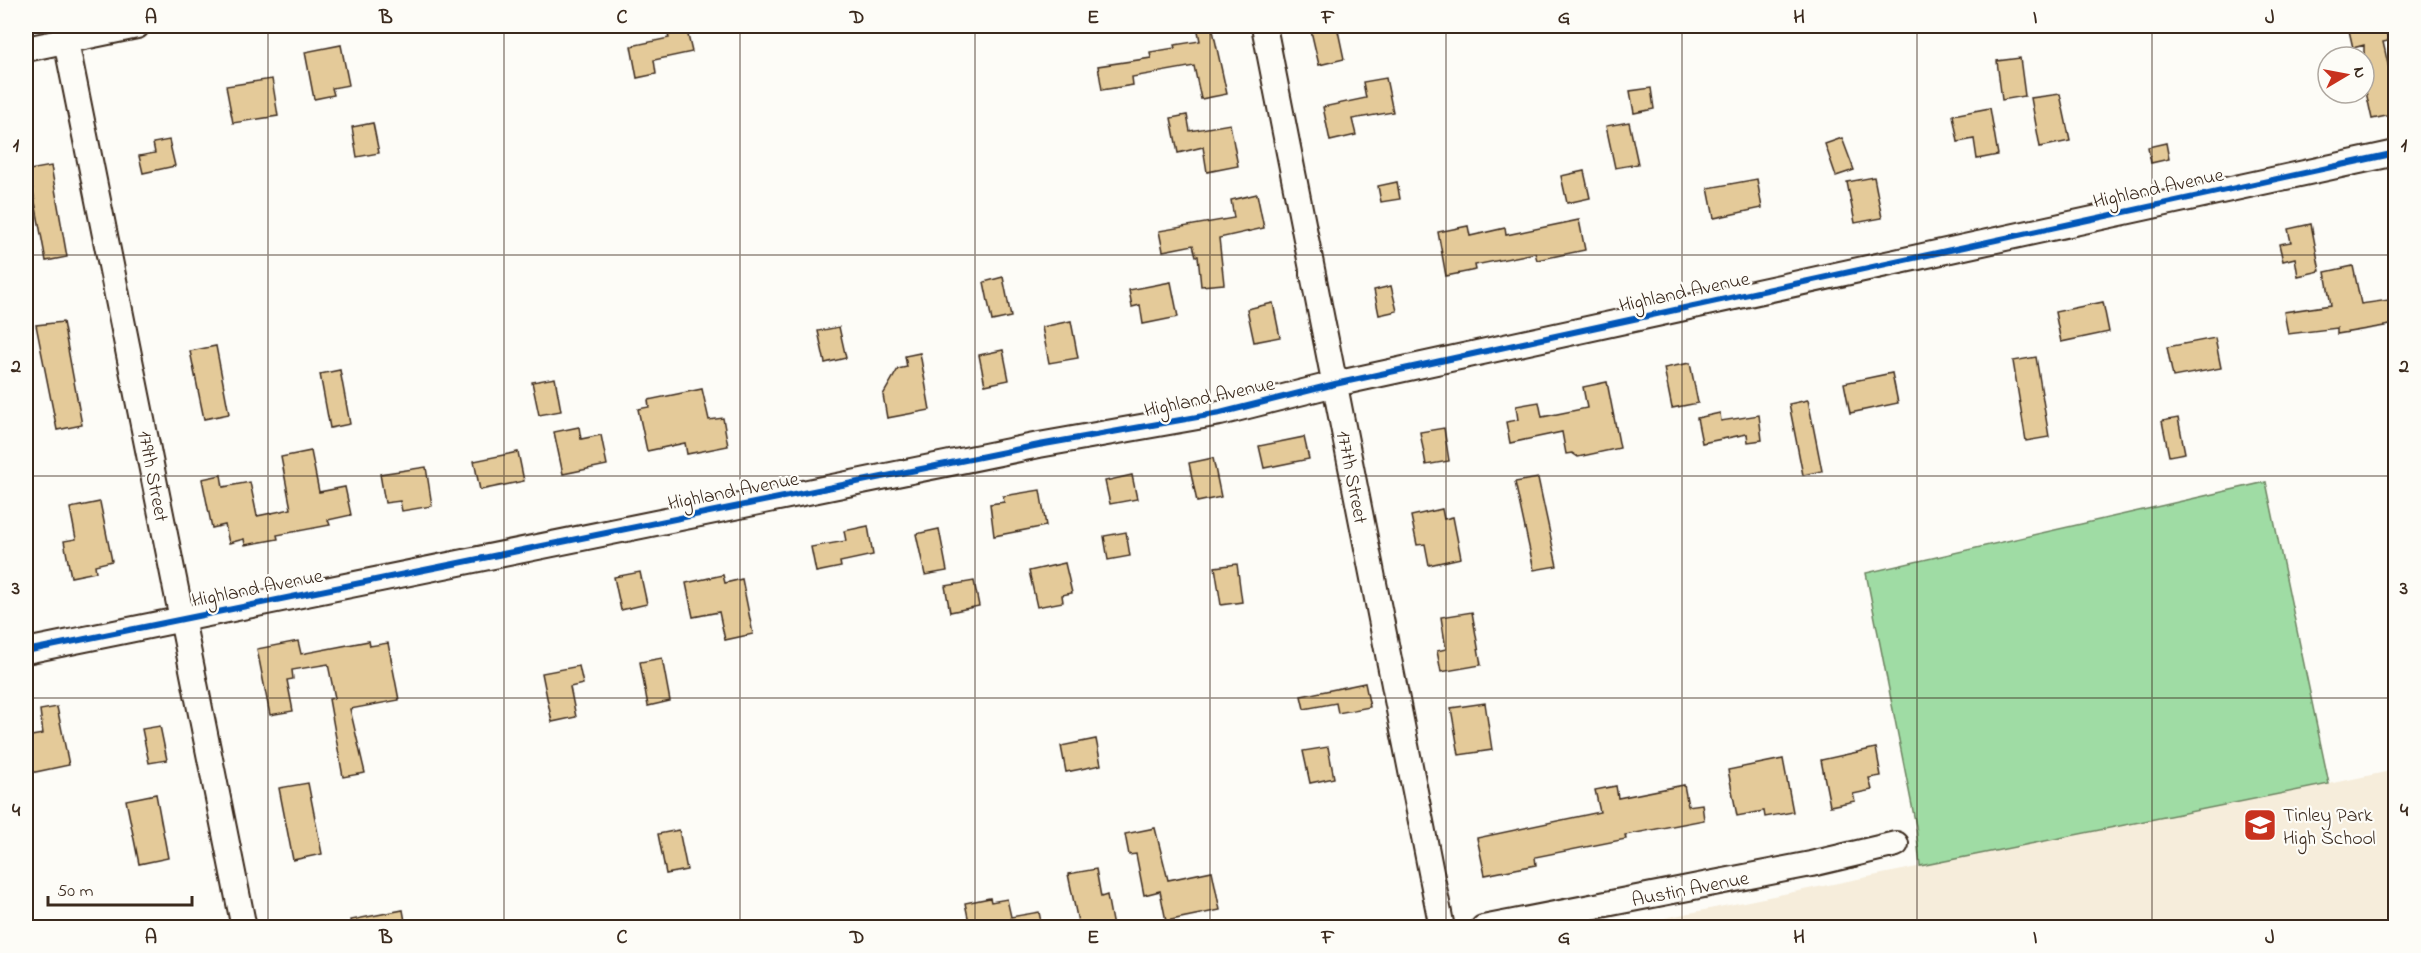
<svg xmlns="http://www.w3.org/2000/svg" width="2421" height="953" font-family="'Indie Flower',sans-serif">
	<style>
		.built { fill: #f6eddb }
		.green { fill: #9fdca4; stroke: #6d8361; stroke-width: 1.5 }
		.building { fill: #e4ca99; stroke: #3b2a1e; stroke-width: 1.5 }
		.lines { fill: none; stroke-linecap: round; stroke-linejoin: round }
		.minor-casing { stroke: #3b2a1e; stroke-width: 28 }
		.minor { stroke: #fdfcf7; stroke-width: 24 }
		.cycleway-casing { stroke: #fdfcf7; stroke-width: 10 }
		.cycleway { stroke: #0057b8; stroke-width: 6 }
		.grid { fill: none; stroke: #3b2a1e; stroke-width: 1.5; stroke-opacity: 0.55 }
		.labels { text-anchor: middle; stroke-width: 4.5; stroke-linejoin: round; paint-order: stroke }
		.street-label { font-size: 20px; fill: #3b2a1e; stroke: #fdfcf7 }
		.poi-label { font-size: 20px; fill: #3b2a1e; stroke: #fdfcf7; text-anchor: start }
		.neatline { fill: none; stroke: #3b2a1e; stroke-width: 2 }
		.grid-label { font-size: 20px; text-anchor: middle; font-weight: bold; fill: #3b2a1e }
	</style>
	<rect width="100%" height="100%" fill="#fdfcf7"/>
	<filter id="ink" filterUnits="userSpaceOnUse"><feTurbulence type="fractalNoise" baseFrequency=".0167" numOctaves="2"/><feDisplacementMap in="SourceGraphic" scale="12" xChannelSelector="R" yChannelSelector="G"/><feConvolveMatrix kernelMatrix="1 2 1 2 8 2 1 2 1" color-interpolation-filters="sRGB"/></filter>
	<g filter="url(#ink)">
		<path class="built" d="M2395,770v157l-780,1 714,-144z"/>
		<path class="green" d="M2266,482l63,302 -409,82 -4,-40 -50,-253z"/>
		<path class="building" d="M1197,26h15l15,68 -26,5 -7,-33 -62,11 1,8 -31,5 -4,-24 53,-8 -1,-6 25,-4 -1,-3 26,-4z
			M1337,26l7,33 -25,6 -8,-34z
			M2348,26h37l3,15 -5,1 13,57v15l-24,5 -8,-36v-38l-11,3z
			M687,31l5,21 -38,8 2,14 -19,4 -6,-32 38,-8 -1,-3z
			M341,45l8,40 -17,3 2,7 -20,4 -9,-47z
			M2020,58l5,38 -23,4 -5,-39z
			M1386,78l7,34 -41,7 4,16 -26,6 -7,-34 43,-9 -3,-16z
			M272,79l6,37 -45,7 -7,-37z
			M1651,88l3,21 -20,4 -4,-22z
			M2060,94l10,47 -30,6 -9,-49z
			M1990,108l8,47 -21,4 -3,-20 -16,3 -5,-27z
			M1187,115l3,16 40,-7 8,42 -31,6 -4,-25 -25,6 -7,-35z
			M1629,122l9,42 -23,4 -9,-42z
			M373,123l6,30 -22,4 -5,-30z
			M1842,138l12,32 -18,6 -11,-32z
			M169,140l6,26 -32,7 -4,-17 16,-3 -2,-10z
			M2166,143l3,16 -18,4 -3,-16z
			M51,166l16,91 -21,4 -17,-91z
			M1584,171l6,27 -23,5 -6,-27z
			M1874,177l8,41 -27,5 -8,-41z
			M1757,179l5,29 -48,10 -6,-30z
			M1397,182l3,17 -19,3 -3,-16z
			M1257,194l7,34 -45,10 5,46 -23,2 -3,-30h-2l-3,-11 -30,6 -4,-20 75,-13 -3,-18z
			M1579,220l6,30 -48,10 -2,-7 -60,12 1,5 -30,6 -8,-44 30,-6 2,10 35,-8 1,7z
			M2311,224l9,47 -22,5 -3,-18 -12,3 -4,-17 12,-2 -3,-13z
			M2353,266l8,38 35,-5v25l-59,10v-6l-49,6 -4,-22 47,-7 -6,-33z
			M1003,277l8,40 -19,4 -8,-39z
			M1171,282l7,35 -35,7 -3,-19 -8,2 -3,-17z
			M1391,286l6,25 -18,4 -5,-25z
			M2103,302l6,30 -48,10 -6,-30z
			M1273,303l7,34 -26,5 -7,-33z
			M1071,321l7,37 -29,5 -7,-36z
			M63,322l19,103 -25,5 -21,-105z
			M839,327l7,31 -21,5 -7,-32z
			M2215,338l6,30 -48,9 -6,-30z
			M216,346l13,68 -25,5 -14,-68z
			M1003,350l6,30 -24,5 -6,-30z
			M920,353l10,57 -43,8 -4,-23 15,-26 9,-2 -2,-11z
			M2036,357l13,80 -23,4 -13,-80z
			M1690,363l8,40 -26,5 -8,-40z
			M340,370l10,54 -20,4 -10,-54z
			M1892,373l6,30 -48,10 -6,-30z
			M555,378l6,33 -22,4 -7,-33z
			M1607,382l13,66 -42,9 -6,-4 -6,1 -4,-22 -52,11 -4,-21 12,-2 -2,-14 23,-4 3,15 45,-9 -4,-21z
			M702,389l7,31 14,-2 5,28 -41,8 -2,-11 -38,8 -9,-42 11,-2 -1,-7z
			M1808,400l14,71 -19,4 -14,-71z
			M1720,413l1,8 38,-6 3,25 -14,2 -1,-8 -45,9 -5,-25z
			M2178,418l7,35 -16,3 -7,-35z
			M579,427l2,12 20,-4 6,30 -44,9 -9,-42z
			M1444,428l5,33 -23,4 -6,-33z
			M1304,437l5,22 -45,9 -5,-22z
			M311,451l8,41 26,-5 6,28 -23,5 2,5 -53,10 1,4 -33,6 -1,-6 -15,4 -4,-18 -13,3 -10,-49 19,-4 2,12 27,-5 7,34 34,-7 -10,-52z
			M518,452l6,29 -44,9 -6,-29z
			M1213,458l8,39 -24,5 -8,-39z
			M426,467l6,39 -30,5 -2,-10 -15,2 -5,-29z
			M1132,475l5,24 -27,5 -5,-23z
			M1538,478l19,88 -23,4 -19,-88z
			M1040,490l6,36 -52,10 -4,-32 14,-2 -1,-6z
			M100,502l12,59 -17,4 1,7 -25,5 -7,-36 12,-2 -6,-31z
			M1442,509l2,10 9,-2 8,41 -32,7 -4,-21 -8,1 -6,-29z
			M868,526l5,29 -33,7 1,5 -25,5 -5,-25 35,-6 -2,-10z
			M939,529l8,42 -22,4 -9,-41z
			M1126,532l4,24 -22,4 -4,-24z
			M1065,563l7,30 -10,2 1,7 -26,5 -8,-36z
			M1237,564l5,38 -21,3 -6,-38z
			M640,572l7,32 -26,6 -7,-33z
			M723,575l2,8 17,-4 11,55 -28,6 -6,-28 -26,5 -7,-34z
			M974,581l5,25 -29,6 -5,-26z
			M1472,612l9,53 -40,7 -4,-21 9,-2 -5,-32z
			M298,641l3,13 68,-13 1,5 18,-3 11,57 -49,9 15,64 -22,4 -14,-78 6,-1 -7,-34 -36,6 1,9 -6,1 6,31 -23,4 -13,-66z
			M662,658l8,43 -22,5 -8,-44z
			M579,666l4,18 -13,3 6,30 -24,5 -10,-49z
			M1365,683l5,24 -32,6 -2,-10 -32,6 -3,-13z
			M1485,703l7,47 -33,5 -8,-47z
			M57,707l12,58 -43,9v-37l17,-3 -3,-24z
			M160,726l7,34 -18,3 -7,-34z
			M1096,739l5,26 -35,7 -5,-26z
			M1328,747l6,31 -24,5 -7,-32z
			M1876,748l5,28 -12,2 3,12 -19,4 2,7 -25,5 -9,-46z
			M1783,759l10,53 -28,5 -1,-6 -27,5 -9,-46z
			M308,783l14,71 -29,6 -14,-72z
			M1684,785l4,21 14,-2 2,16 -79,15 1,4 -91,18 1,8 -51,10 -8,-37 123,-26 -5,-22 21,-4 2,12z
			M156,794l12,64 -29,6 -13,-64z
			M1155,828l13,52 44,-9 8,39 -54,11 -6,-30 -16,4 -8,-41 -7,1 -4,-21z
			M679,830l8,40 -21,4 -8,-40z
			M1096,869l5,28 6,-2 6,32h-34l-11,-53z
			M990,898l1,4 16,-3 4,18 28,-5 3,15h-72l-5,-24z
			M403,910l3,17h-54l-1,-7z"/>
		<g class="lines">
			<defs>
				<path id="minor" d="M63,26l181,902
					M1264,26l178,902
					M26,49l111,-23
					M26,651l1013,-206 181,-32 115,-29 1061,-231
					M1483,928l328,-64 85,-20"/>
			</defs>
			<use href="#minor" class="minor-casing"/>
			<use href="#minor" class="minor"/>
			<defs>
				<path id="cycleway" d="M26,651l1013,-206 181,-32 115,-29 1061,-231"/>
			</defs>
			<use href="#cycleway" class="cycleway-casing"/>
			<use href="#cycleway" class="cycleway"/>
		</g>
	</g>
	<path class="grid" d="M268,26v902M504,26v902M740,26v902M975,26v902M1210,26v902M1446,26v902M1682,26v902M1917,26v902M2152,26v902M26,255h2370M26,476h2370M26,698h2370"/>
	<defs>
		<symbol id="school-square" viewBox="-11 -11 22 22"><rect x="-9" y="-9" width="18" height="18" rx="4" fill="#c8321e" stroke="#fdfcf7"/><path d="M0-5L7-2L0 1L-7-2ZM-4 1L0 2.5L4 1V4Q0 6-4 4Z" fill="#fff"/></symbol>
	</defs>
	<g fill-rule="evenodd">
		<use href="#school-square" x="2241" y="806" width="38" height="38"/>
	</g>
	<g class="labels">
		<g class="street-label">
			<text transform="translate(2158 187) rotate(-12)" y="7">Highland Avenue</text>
			<text transform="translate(1684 291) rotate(-12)" y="7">Highland Avenue</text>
			<text transform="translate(1209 396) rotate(-12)" y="7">Highland Avenue</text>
			<text transform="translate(154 476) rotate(79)" y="7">179th Street</text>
			<text transform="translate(1353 477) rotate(79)" y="7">177th Street</text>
			<text transform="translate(733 490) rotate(-11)" y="7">Highland Avenue</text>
			<text transform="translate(257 587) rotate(-11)" y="7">Highland Avenue</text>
			<text transform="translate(1690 888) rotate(-11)" y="7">Austin Avenue</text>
		</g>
		<g class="poi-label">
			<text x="2283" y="821">Tinley Park<tspan x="2283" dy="23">High School</tspan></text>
		</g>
	</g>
	<rect width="2421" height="953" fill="none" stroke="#fdfcf7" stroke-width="66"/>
	<g transform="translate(2346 75) rotate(80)"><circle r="28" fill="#fdfcf7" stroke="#afa8a0" stroke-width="1.5"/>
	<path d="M0-4.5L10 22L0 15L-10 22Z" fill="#c8321e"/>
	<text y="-9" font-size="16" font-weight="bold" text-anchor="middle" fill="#3b2a1e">N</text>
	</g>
	<path d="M48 896v9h144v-9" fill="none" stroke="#3b2a1e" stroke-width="3"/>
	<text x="57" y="896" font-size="18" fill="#3b2a1e" stroke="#fdfcf7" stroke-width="4.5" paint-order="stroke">50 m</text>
	<rect x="33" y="33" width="2355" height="887" class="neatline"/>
	<g class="grid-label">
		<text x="151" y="23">A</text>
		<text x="386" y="23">B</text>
		<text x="622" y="23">C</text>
		<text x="857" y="23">D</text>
		<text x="1093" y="23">E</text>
		<text x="1328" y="23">F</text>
		<text x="1564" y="23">G</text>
		<text x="1799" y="23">H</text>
		<text x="2035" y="23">I</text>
		<text x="2270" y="23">J</text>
		<text x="16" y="151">1</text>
		<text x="2404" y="151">1</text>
		<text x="16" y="372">2</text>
		<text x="2404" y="372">2</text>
		<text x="16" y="594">3</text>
		<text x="2404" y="594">3</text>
		<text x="16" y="816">4</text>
		<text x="2404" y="816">4</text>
		<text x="151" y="943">A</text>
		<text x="386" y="943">B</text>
		<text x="622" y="943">C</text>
		<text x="857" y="943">D</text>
		<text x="1093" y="943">E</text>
		<text x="1328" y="943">F</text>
		<text x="1564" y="943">G</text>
		<text x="1799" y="943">H</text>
		<text x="2035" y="943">I</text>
		<text x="2270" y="943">J</text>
	</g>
</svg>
